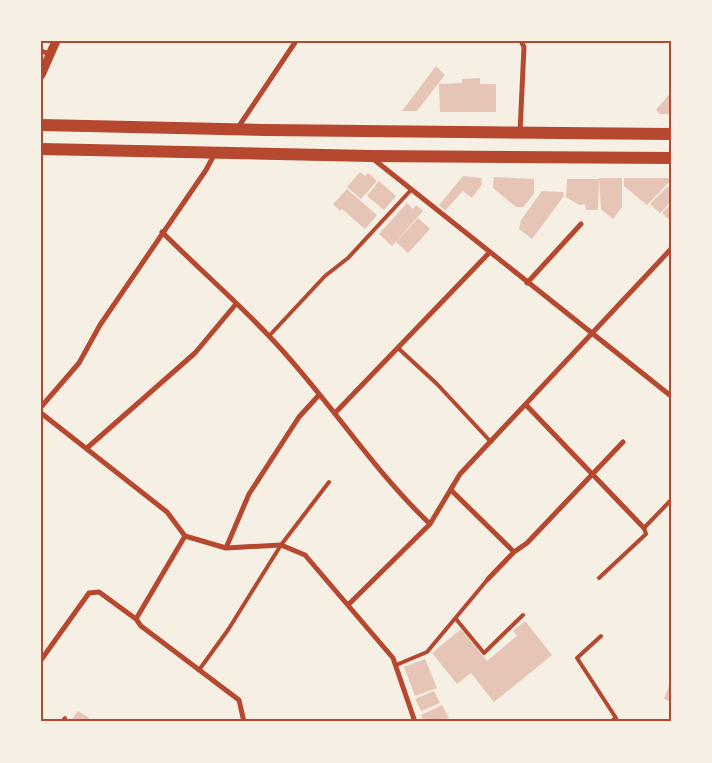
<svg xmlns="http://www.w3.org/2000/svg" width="712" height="763" font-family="Manrope,sans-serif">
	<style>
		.building { fill: #e6c5b7 }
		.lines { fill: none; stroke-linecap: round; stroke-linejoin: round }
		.service { stroke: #b5482f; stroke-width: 4 }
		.minor { stroke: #b5482f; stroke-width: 5 }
		.tertiary { stroke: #b5482f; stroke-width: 9 }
		.primary { stroke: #b5482f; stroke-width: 12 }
		.neatline { fill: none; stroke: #b5482f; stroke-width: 2 }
	</style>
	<rect width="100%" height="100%" fill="#f6efe4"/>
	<path class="building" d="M436,66l9,9 -28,36h-15z
		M480,78v6h16v28h-56l-1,-28 23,-1v-4z
		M671,92v22h-11l-4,-4z
		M360,172l5,4 3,-3 9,8 -16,18 -14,-12z
		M463,176l18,2 1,6 -10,14 -9,-7 -18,20 -6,-6z
		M494,177l40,2v15l-11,13h-7l-23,-19z
		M599,178h23v29l-9,12 -12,-10z
		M624,178h44l2,3 -23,24 -23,-19z
		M567,179h32l-1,31h-12l-1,-6 -6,1 -13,-8z
		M379,181l17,15 -12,14 -17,-14z
		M667,187l4,4v11l-11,11 -10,-9z
		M347,189l30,26 -12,14 -23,-20 -2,2 -7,-7z
		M542,191l21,1 1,4 -32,43 -13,-10 2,-9z
		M407,203l6,6 3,-4 7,6 -31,35 -13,-12z
		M671,204v17l-9,-8z
		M418,218l12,11 -22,24 -12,-11z
		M525,621l27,34 -58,47 -23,-29 -14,11 -25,-31 29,-24 26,32 30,-25 -4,-5z
		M425,659l12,29 -22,8 -11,-29z
		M671,680v22l-7,-3z
		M434,691l6,12 -19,8 -6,-12z
		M442,705l7,13 -7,4h-18l-3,-7z
		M78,711l11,7 -3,4h-16z"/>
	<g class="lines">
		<path class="service" d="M269,336l56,-60 23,-18 63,-68
			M398,348l39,36 54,58
			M599,578l47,-44 -2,-6 27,-28
			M456,619l28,34 39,-38
			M601,636l-24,22 39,60 -6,4
			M396,665l31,-13 61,-73
			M199,670l29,-40 53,-85 48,-63
			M62,722l3,-4"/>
		<path class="minor" d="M41,51l9,3
			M237,129l59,-88
			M520,132l4,-85 -3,-6
			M372,158l299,238
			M162,232c35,35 73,68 107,104 57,59 101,131 161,188
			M527,283l54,-59
			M526,405l118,123
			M41,407l38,-44 21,-38 106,-155 8,-15
			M41,413l126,99 18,24 41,12 55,-3 24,10 88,103 22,64
			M335,413l154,-160
			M87,448l108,-95 41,-49
			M451,490l63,62
			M226,548l23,-54 50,-77 20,-22
			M488,579l26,-27 13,-9 96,-101
			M348,605l82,-81 30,-50 211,-225
			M136,619l49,-83
			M41,660l48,-67 10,-1 37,27 5,7 98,74 5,22"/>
		<path class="tertiary" d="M41,75l15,-34"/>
		<path class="primary" d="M41,125l225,5 405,4
			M41,149l329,7 301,2"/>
	</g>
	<rect width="712" height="763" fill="none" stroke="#f6efe4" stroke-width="85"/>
	<rect x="42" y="42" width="628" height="678" class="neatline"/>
</svg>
